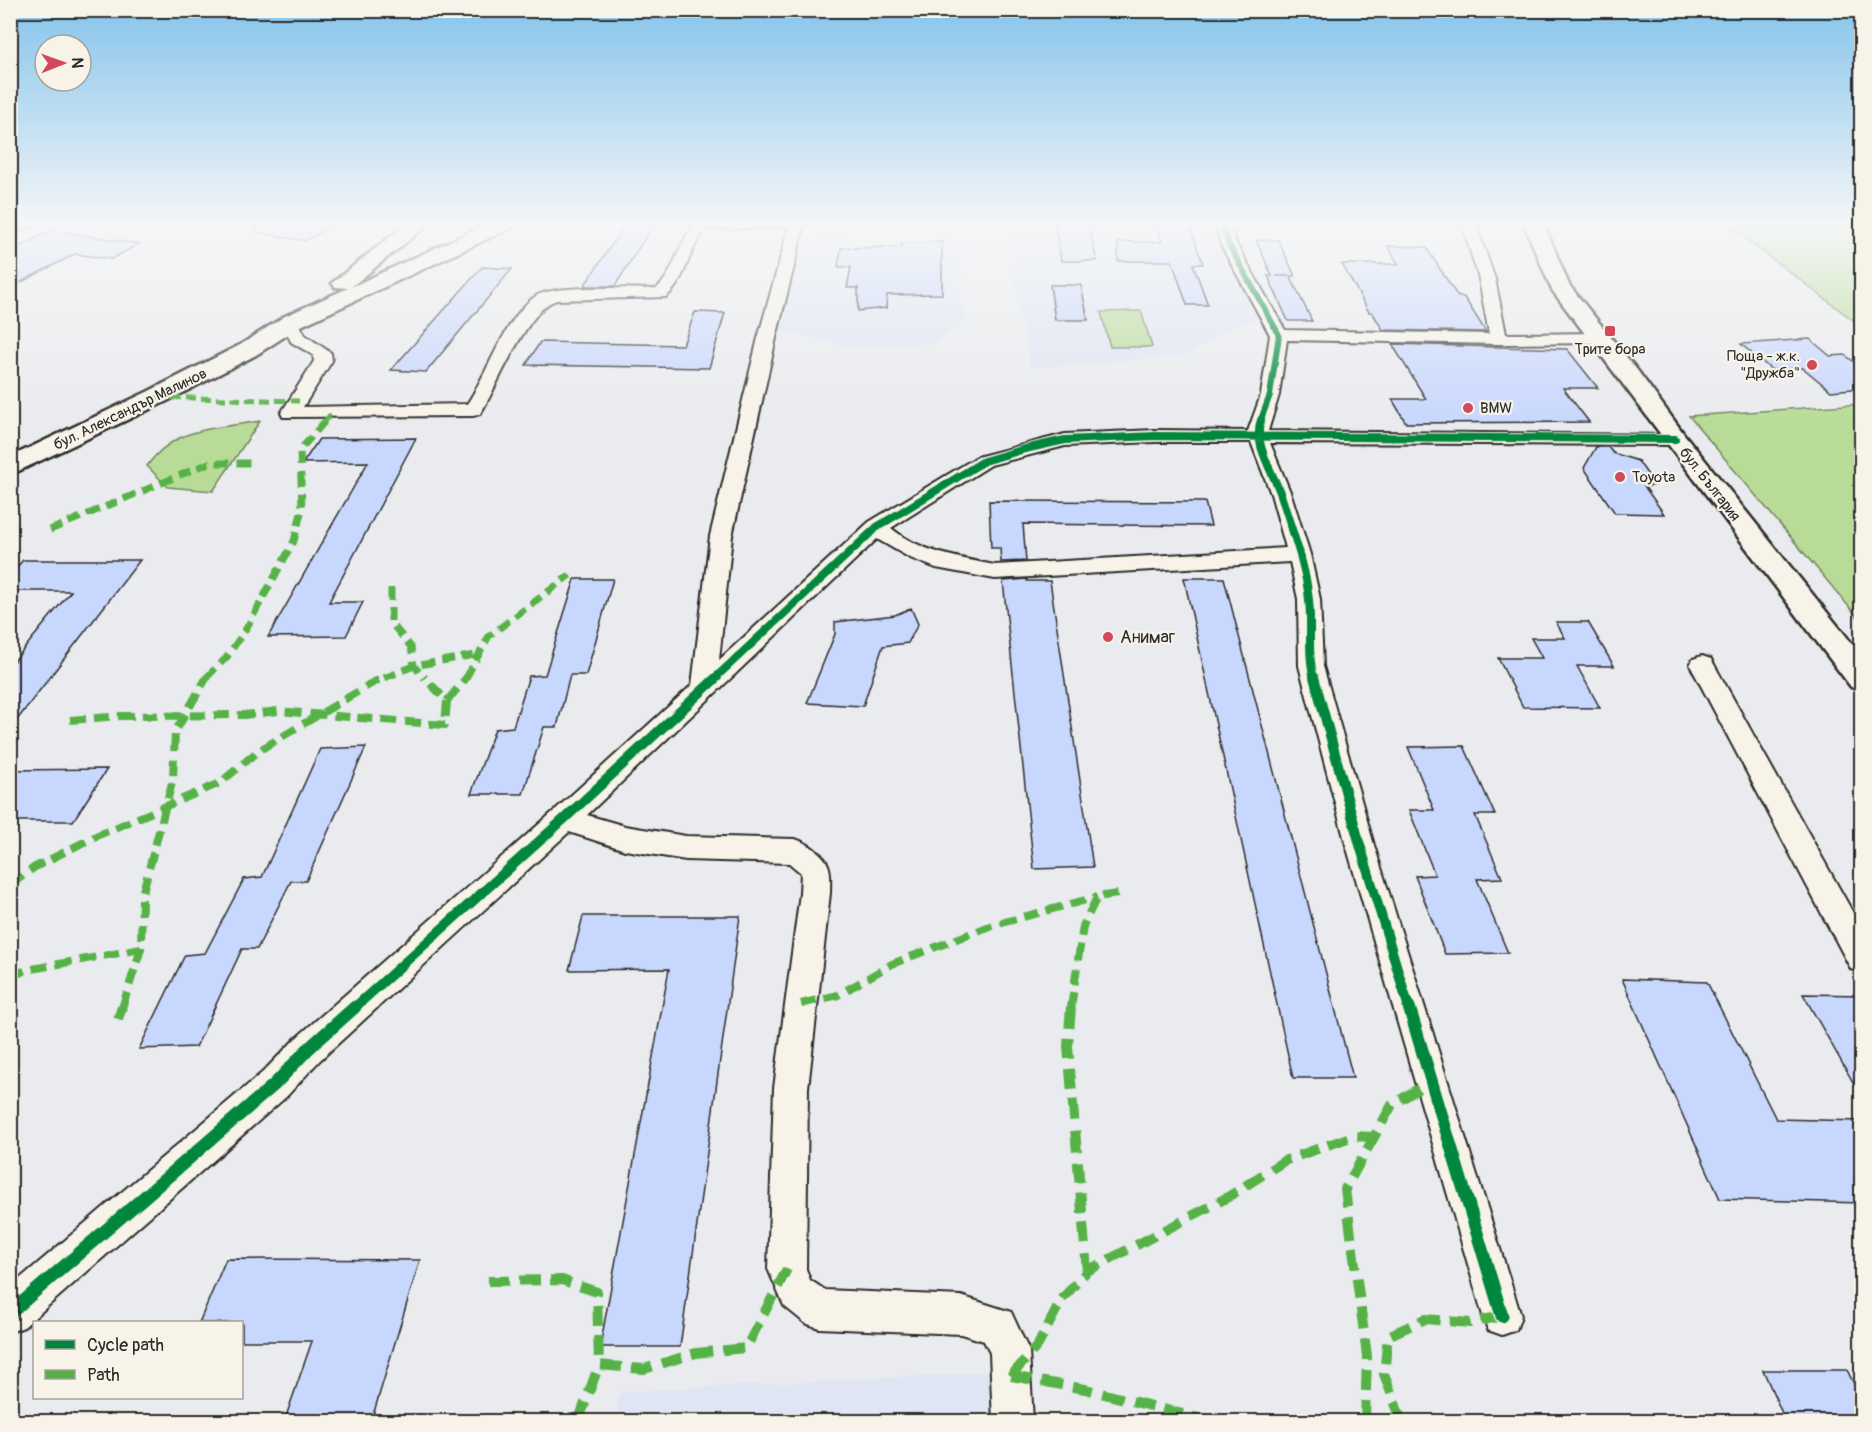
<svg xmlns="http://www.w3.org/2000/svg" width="1872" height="1432" font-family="Pangolin,sans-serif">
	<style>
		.built { fill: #dfe5f2 }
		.green { fill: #b8dc97; stroke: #728461; stroke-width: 1.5 }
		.building { fill: #c8d7fd; stroke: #2b2b2b; stroke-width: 1.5 }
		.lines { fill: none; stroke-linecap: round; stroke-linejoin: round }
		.minor-casing { stroke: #2b2b2b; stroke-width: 4 }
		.tertiary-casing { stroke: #2b2b2b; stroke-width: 5 }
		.minor { fill: #f7f3e8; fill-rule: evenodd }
		.tertiary { fill: #f7f3e8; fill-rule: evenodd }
		.quiet-far3 { stroke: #56b246; stroke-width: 5; stroke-dasharray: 10 5; stroke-linecap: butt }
		.quiet-far2 { stroke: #56b246; stroke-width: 7; stroke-dasharray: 13 7; stroke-linecap: butt }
		.quiet-far1 { stroke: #56b246; stroke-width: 8; stroke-dasharray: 16 8; stroke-linecap: butt }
		.quiet { stroke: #56b246; stroke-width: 10; stroke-dasharray: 21 10; stroke-linecap: butt }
		.cycleway-far3-casing { stroke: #f7f3e8; stroke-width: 8 }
		.cycleway-far2-casing { stroke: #f7f3e8; stroke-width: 10 }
		.cycleway-far1-casing { stroke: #f7f3e8; stroke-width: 14 }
		.cycleway-casing { stroke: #f7f3e8; stroke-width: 16 }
		.cycleway-far3 { stroke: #00873e; stroke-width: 6 }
		.cycleway-far2 { stroke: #00873e; stroke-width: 8 }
		.cycleway-far1 { stroke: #00873e; stroke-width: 10 }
		.cycleway { stroke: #00873e; stroke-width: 13 }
		.poi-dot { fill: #d1495b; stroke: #f7f3e8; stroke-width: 2 }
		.labels { text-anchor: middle; stroke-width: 4.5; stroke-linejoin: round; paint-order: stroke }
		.far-poi-label { font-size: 15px; fill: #2b2b2b; stroke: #f7f3e8; text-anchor: start }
		.far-street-label { font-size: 15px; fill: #2b2b2b; stroke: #f7f3e8 }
		.poi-label { font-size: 18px; fill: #2b2b2b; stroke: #f7f3e8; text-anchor: start }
	</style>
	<rect width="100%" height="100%" fill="#e9ebee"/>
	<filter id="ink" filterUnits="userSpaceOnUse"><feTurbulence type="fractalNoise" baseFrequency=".0167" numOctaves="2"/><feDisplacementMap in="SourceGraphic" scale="12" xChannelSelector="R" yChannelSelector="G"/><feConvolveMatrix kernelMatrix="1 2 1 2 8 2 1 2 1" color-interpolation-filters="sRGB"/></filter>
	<g filter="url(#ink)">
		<path class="built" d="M1005,222h211l42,97 -22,5 -50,31 -155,13 -18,-86z
			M817,232l154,2 -9,32 -1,32 7,24 -38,22 -73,3 -79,-16 18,-77z
			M994,1372v49l-379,1 5,-30z"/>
		<path class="green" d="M1723,222h138v104z
			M1141,311l11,36h-42l-9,-35z
			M1861,404h1l-1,217 -172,-205z
			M260,421l-47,70 -45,-4 -21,-21c28,-40 68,-37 113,-45z"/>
		<path class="building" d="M257,222h81l-33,19 -49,-9z
			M627,222h28l-40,64h-31z
			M1054,222h34l9,39h-36z
			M1155,222h33l15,42h-10l15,41h-21l-15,-44h-54v-19h44z
			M52,230l87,14 -27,15 -37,-5 -65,34v-43l9,2z
			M1256,240h22l17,36h-19h14l22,45h-24l-20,-45h4z
			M942,242v52l-55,1 -1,13 -28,3v-23h-11l4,-21h-13l3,-19 61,-1 -1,-4z
			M1388,246l38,1 32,50h6l22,35 -103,-2 -11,-18h-3l-27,-48h56z
			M482,267l30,2 -86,103 -35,-2z
			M1050,285h31l7,35h-33z
			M695,312l30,1 -16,55 -183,-3 14,-23 143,3z
			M1810,339l20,17 15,-1 17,13v20l-31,3 -28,-23 -31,2 -31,-26z
			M1392,344l175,5 31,39h-35l26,34 -183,1 -14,-24h34z
			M416,438l-87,164h34l-17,34 -78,1 100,-175 -65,1 16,-24z
			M1596,447h12l5,6 25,8 17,24 -11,1 20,28 -49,-1 -31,-45z
			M989,501l216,1 6,24 -188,-2 3,37 -25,1 -1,-14h-9z
			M23,560h117l-130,169v-63l61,-75h-61v-16z
			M1184,578h40l129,500h-60z
			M575,579h38l-27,96h-16l-13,52h-13l-21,67h-52l24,-65 18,-2 16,-51 16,-1z
			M1027,579v2h23l43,286 -59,2 -31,-288z
			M911,608l7,16 -10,19 -25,3 -20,60 -56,-3 28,-69v-12l60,-7z
			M1556,622h32l26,44h-37l23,42 -77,-1 -25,-49h44l-11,-20h34z
			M1464,746l31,69h-20l27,63 -25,1 31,74 -63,1 -30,-78 20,-1 -26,-65h25l-26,-63z
			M366,747l-60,134h-15l-34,68h-15l-46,98 -57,2 46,-94 20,-2 39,-74 18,-2 58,-128z
			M107,769l-34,52h-63v-51z
			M583,916h157l-60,431h-80l69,-378 -100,1z
			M1622,979l85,3 69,137 86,2v82l-142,-4z
			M1803,994l59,1v103z
			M226,1259l194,1 -49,162h-87l28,-81h-70v-18h-43z
			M1763,1370h84l15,30v22h-76z"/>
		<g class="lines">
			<defs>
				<path id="minor" d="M17,222h21l-2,3 -26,9v-9z
					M698,222h107l-29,116 -44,198 -13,124 150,-138 108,-65 88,-23 90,-4 93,1 13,-36 9,-60 -49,-90 -7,-23h14l9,23 48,85 204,4 -10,-55 -18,-57h14l20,57 11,55 93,-1 6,1 3,4 -3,4 -6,1 -101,1 -211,-4 -8,55 -11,36 414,4 3,4 -3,4 -7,2 -405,-2 21,51 19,60 10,45 3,67 51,179 147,471 -5,14 -14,5 -14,-5 -5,-14 -137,-471 -47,-179 -1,-67 -8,-37 -295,17 -59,-11 -26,-10 -33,-19 -290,276 38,11 61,10 109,3c12,4 31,15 34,29 2,7 1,17 1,25l-22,195 -2,181 4,11 15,10 136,6 50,16 18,39 4,71h-40l-3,-69 -6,-12 -23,-7 -142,-6 -14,-5 -21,-17 -16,-37 6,-181 26,-195 1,-20 -12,-10 -103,-3 -61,-10 -56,-18 -250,229 -32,35 -263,231 -14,5v-45l253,-215 32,-33 259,-228 138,-126 18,-149 48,-198 31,-111 -82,2c-20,19 -19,50 -41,68l-109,3c-29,6 -60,88 -77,114l-7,2 -190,1 -2,-4 33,-52 -1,-6 -22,-13 -5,-11 3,-4h12l4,8 26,18 1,8 -29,46 164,-3c20,-29 40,-90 69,-108 19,-12 95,-7 120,-7 20,-16 20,-47 42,-67zM1155,442h96l20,52 15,54 -291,17c-36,-7 -75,-13 -104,-37l100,-63 74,-19z
					M1702,656l9,3 151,270v44l-11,-4 -161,-304 3,-6z"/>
				<path id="tertiary" d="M409,222h22l-80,65 141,-65h26l-3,4 -214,100 -45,29 -91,47 -155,73v-18l137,-65 93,-47 45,-29 63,-28 -13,-1 -3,-4z
					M1523,222h20l26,63 68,85 47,64 178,222v35l-11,-4 -299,-397z"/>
			</defs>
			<use href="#minor" class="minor-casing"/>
			<use href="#tertiary" class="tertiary-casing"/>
			<use href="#minor" class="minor"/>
			<use href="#tertiary" class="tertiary"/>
			<path class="quiet-far3" d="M156,397l143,4
				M324,422l8,-9"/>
			<path class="quiet-far2" d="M50,530l159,-67h46
				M391,588v35l20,24 3,19 11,12
				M206,678l21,-21 20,-30 47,-86 8,-32 -2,-59 26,-30
				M384,678l30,-12 66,-12
				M466,678l23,-42 81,-61"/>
			<path class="quiet-far1" d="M447,701l20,-24
				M70,720l51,-4 123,-1 34,-4 167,14 2,-24 -23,-24
				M10,885l25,-18 61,-31 124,-53 38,-32 116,-69 13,-5
				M10,977l16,-7 115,-21
				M801,1004l37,-9 54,-31 98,-38 107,-29
				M122,1008l19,-59 1,-54 31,-116 2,-47 32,-55
				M1071,1008l12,-82 14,-29 28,-4"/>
			<path class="quiet" d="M1071,1007l-3,39 19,225
				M118,1019l4,-12
				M488,1281l74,-1 35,12 2,73 45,4 52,-16 50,-5 41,-79
				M1011,1376l27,-31 24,-46 25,-28 141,-74 56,-36 69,-25 21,1
				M1011,1376l74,13 129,33
				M578,1422l21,-57
				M1365,1422l2,-66 -22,-167 47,-84 39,-24
				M1402,1422l-18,-48 4,-38 37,-17 45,4 32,-7"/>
			<defs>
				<path id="cycleway-far3" d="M1221,222l8,23 50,90 -9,60 -10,27"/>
				<path id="cycleway-far2" d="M1261,420c-9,24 14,55 21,78 10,33 24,68 27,102 3,26 -2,53 5,78
					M715,678l162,-151 107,-66 41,-12 40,-9 90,-4 520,3"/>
				<path id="cycleway-far1" d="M1314,677l46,168 49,163
					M354,1008l210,-189 153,-142"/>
				<path id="cycleway" d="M1409,1007l93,309
					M10,1313l265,-229 32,-34 48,-43"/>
			</defs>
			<use href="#cycleway-far3" class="cycleway-far3-casing"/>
			<use href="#cycleway-far2" class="cycleway-far2-casing"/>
			<use href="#cycleway-far1" class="cycleway-far1-casing"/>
			<use href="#cycleway" class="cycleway-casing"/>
			<use href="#cycleway-far3" class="cycleway-far3"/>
			<use href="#cycleway-far2" class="cycleway-far2"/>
			<use href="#cycleway-far1" class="cycleway-far1"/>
			<use href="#cycleway" class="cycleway"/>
		</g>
	</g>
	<linearGradient id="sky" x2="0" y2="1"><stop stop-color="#85c4eb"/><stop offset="0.53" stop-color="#f5f6f7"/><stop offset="1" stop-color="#f5f6f7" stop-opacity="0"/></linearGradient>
	<rect width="1872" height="422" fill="url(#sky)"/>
	<g class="poi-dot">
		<rect x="1604" y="325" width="12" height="12" rx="3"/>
		<circle cx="1812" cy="365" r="6"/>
		<circle cx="1468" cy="408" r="6"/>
		<circle cx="1620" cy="477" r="6"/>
		<circle cx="1108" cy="637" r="6"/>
	</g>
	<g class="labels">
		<g class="far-poi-label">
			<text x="1610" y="354" text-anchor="middle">Трите бора</text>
			<text x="1800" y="361" text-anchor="end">Поща - ж.к.<tspan x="1800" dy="17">"Дружба"</tspan></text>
			<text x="1480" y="413">BMW</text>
			<text x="1632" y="482">Toyota</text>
		</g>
		<g class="far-street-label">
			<text transform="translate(130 409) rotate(-26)" y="5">бул. Александър Малинов</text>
			<text transform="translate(1710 484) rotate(52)" y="5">бул. България</text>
		</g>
		<g class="poi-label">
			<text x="1120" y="643">Анимаг</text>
		</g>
	</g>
	<rect width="1872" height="1432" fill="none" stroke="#f7f3e8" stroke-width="36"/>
	<rect x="18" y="18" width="1836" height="1396" fill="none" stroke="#2b2b2b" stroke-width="2" filter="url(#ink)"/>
	<rect x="33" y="1321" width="210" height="78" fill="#f7f3e8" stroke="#a5a39c" stroke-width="1.5"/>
	<rect x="45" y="1340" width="30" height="9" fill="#00873e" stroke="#a5a39c" stroke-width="1.5"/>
	<text x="87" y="1351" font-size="18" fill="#2b2b2b">Cycle path</text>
	<rect x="45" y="1370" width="30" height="9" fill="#56b246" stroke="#a5a39c" stroke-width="1.5"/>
	<text x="87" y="1381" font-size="18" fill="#2b2b2b">Path</text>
	<g transform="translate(63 63) rotate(89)"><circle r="28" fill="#f7f3e8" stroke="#a5a39c" stroke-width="1.5"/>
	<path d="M0-4.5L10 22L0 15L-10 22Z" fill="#d1495b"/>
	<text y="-9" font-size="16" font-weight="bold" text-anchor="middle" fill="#2b2b2b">N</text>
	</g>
</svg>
